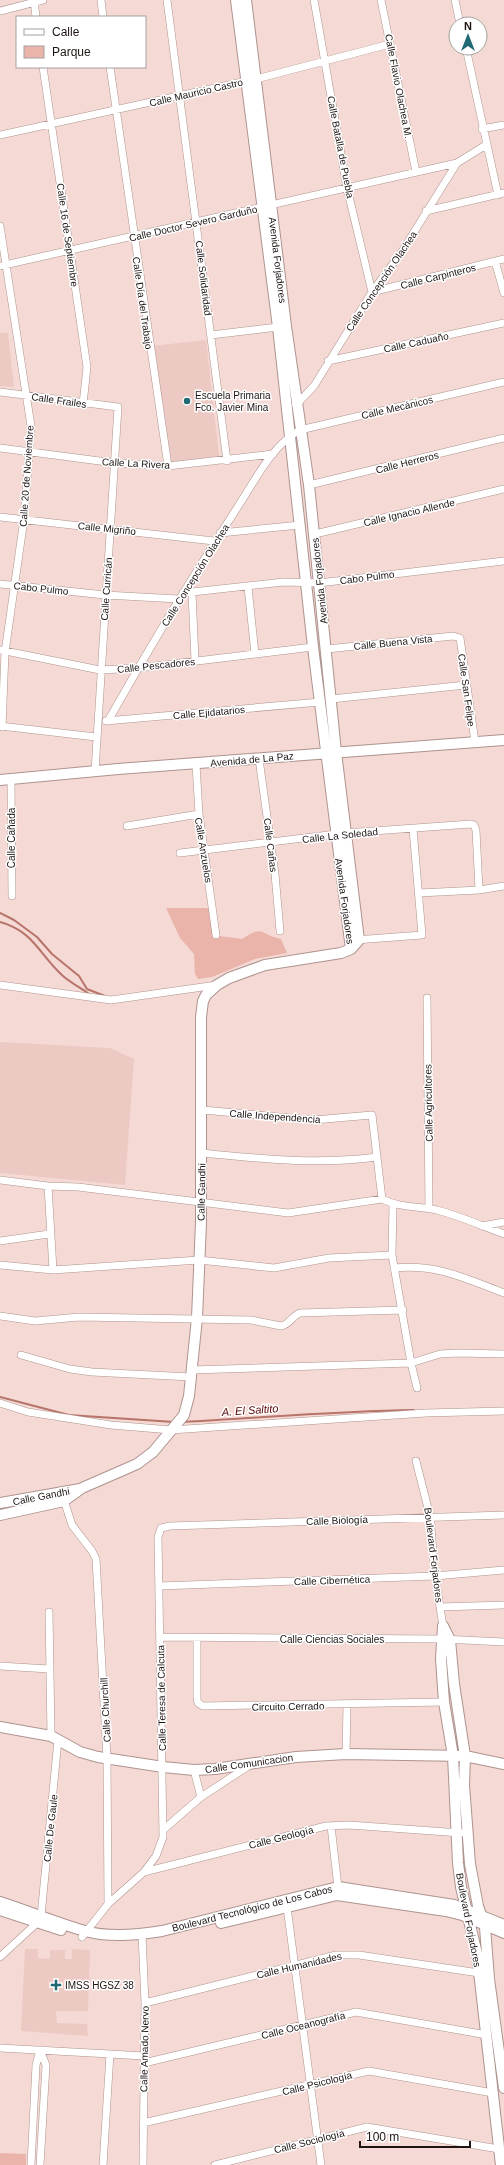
<svg xmlns="http://www.w3.org/2000/svg" width="504" height="2165" font-family="Helvetica,sans-serif">
	<style>
		.built { fill: #edc9c3 }
		.green { fill: #eab4ab }
		.lines { fill: none; stroke-linecap: round; stroke-linejoin: round }
		.stream { stroke: #b7746a; stroke-width: 2 }
		.street-casing { stroke: #ae938f; stroke-width: 8 }
		.secondary-casing { stroke: #ae938f; stroke-width: 12 }
		.street { stroke: #fff; stroke-width: 7 }
		.secondary { stroke: #fff; stroke-width: 10 }
		.poi-dot { fill: #1f6973; stroke: #fff; stroke-width: 1.5 }
		.labels { text-anchor: middle; stroke-width: 3; stroke-linejoin: round; paint-order: stroke }
		.street-label { font-size: 10px; fill: #1d1412; stroke: #fff }
		.poi-label { font-size: 10px; fill: #1d1412; stroke: #fff; text-anchor: start }
		.water-label { font-size: 11px; font-style: italic; fill: #5b0505; stroke: #fff }
	</style>
	<rect width="100%" height="100%" fill="#f5d9d4"/>
	<path class="built" d="M0,333h8l6,54 -14,-1z
		M206,340l13,116 -48,6 -19,-116z
		M0,1042l110,6 24,11 -9,126 -125,-12z
		M25,1949h13v9l12,1v-9h15v9h7v-10l18,1 -2,61h-32l1,12 30,1 1,12 -67,-5z"/>
	<path class="green" d="M166,908h45l1,27 30,4c22,-15 18,-4 39,0l6,14 -32,6 -43,18 -14,2 -3,-5 -1,-20 -14,-16z
		M0,2153l26,1v11h-26z"/>
	<g class="lines">
		<path class="stream" d="M0,913l14,7 23,17 15,17 27,22 8,13 18,7
			M0,922c34,9 40,34 63,54 8,7 18,12 26,18
			M0,1397l69,18 105,7
			M183,1422c77,-4 154,-11 231,-12"/>
		<defs>
			<path id="street" d="M34,0l2,17
				M101,0l2,17
				M167,0l60,461
				M314,0l33,188 25,104 132,-33
				M381,0l35,172
				M455,0l5,24
				M0,11l43,-11
				M466,48l32,147
				M43,67l44,300 -4,37
				M110,67l58,399
				M482,129l22,-4
				M0,135l256,-56 134,-35
				M426,211l78,-18
				M0,226l31,200 -7,93 -19,133 -3,75
				M495,261l9,32
				M0,266l457,-103
				M211,335l67,-8
				M328,361l176,-38
				M0,392l118,15 -23,364
				M296,405l18,-19 58,-94 29,-39 56,-90 29,-18
				M0,448l115,15 53,3 105,-12
				M309,485l195,-47
				M0,517l214,24
				M220,533l80,-8
				M315,534l189,-45
				M0,584l105,11 73,4
				M248,587l7,67
				M183,593l101,-11 35,1 185,-22
				M192,593l3,67
				M327,649l126,-13 7,2 15,104
				M0,650l100,20 39,-2 174,-21
				M331,699l135,-14
				M106,721l214,-19
				M108,721c41,-73 84,-144 129,-213 18,-27 34,-62 63,-78l204,-48
				M0,726l96,11
				M259,759l16,115 5,57
				M196,764l3,50 17,121
				M11,780l1,116
				M127,826l72,-12
				M180,853l165,-20 126,-9 3,1 2,5 3,60
				M419,893l60,-3 25,-4
				M355,940l67,-5 -9,-106
				M0,985l111,15 106,-15
				M427,998l2,211
				M202,1110l112,10 58,-5 10,84
				M201,1153c63,6 113,12 176,4
				M0,1180l48,6 30,1 210,26 94,-14c18,9 36,7 55,11 23,6 45,16 67,24
				M48,1186l5,84
				M482,1226l22,-4
				M0,1241l49,-7
				M0,1265l53,5 146,-10 75,8 55,-10 63,-3
				M394,1268c44,-4 70,10 110,25
				M0,1316l35,5 44,-4 172,3 30,6c8,-1 11,-10 19,-13l103,-3
				M21,1355l49,14 22,3 99,5
				M192,1370l219,-7 -19,-108 1,-50
				M417,1388l-6,-25 29,-9 17,-1 47,1
				M0,1403l28,9 83,13 60,5 255,-17 78,-2
				M416,1461l14,55 5,60 8,50
				M63,1497l9,28 20,26 4,8 11,199 1,146 -26,33
				M159,1586l276,-10 69,-6
				M440,1607l64,-2
				M49,1612l2,124
				M160,1637l282,2 62,3
				M197,1638v61l1,4 5,3 241,-4
				M0,1666l49,3
				M346,1754l1,-49
				M194,1770l7,27
				M331,1826l7,61
				M163,1830l38,-33 49,-32
				M144,1872l12,-16 7,-19 -5,-300 3,-9 9,-2 334,-11
				M108,1904l36,-32 182,-46 23,-1 112,8
				M287,1907l34,258
				M142,1934l3,69 -2,162
				M0,1957l38,-35 3,-6 17,-176
				M145,2003l191,-48h23l120,18
				M0,2048l110,6
				M144,2063l212,-51 131,23
				M143,2123l226,-52 124,22
				M31,2165l5,-100 4,-15
				M40,2165l6,-100 -6,-15
				M103,2165l7,-111 34,2
				M215,2165l152,-38 132,22"/>
			<path id="secondary" d="M236,0l42,327 35,320 38,302
				M0,780l118,-11 386,-29
				M0,1503l80,-14
				M0,1515l64,-14 18,-13 55,-24 16,-12 31,-37 5,-19 8,-78 4,-96v-205l2,-16 3,-6 11,-10 12,-7 36,-13 76,-12 10,-4 8,-9 -23,-188 -27,-267 -23,-159 -40,-326
				M443,1626l-2,33 3,43 9,54 5,107 3,24 16,67 24,211
				M443,1626l7,14 4,44 11,72 -1,29 6,79 8,42 7,21 4,52 15,109
				M0,1727l51,9 29,16 18,5 65,10 31,3 21,-1 81,-12 50,-3 119,2 39,8
				M0,1902c28,9 57,21 85,29 25,7 53,4 77,0l176,-44 116,18 50,20
				M0,1910l61,20
				M221,1923l116,-28 109,16 16,4 42,18"/>
		</defs>
		<use href="#street" class="street-casing"/>
		<use href="#secondary" class="secondary-casing"/>
		<use href="#street" class="street"/>
		<use href="#secondary" class="secondary"/>
	</g>
	<g class="poi-dot">
		<circle cx="187" cy="401" r="4"/>
		<path d="M54 1979h4v4h4v4h-4v4h-4v-4h-4v-4h4z"/>
	</g>
	<g class="labels">
		<g class="street-label">
			<text transform="translate(399 86) rotate(79)" y="4">Calle Flavio Olachea M.</text>
			<text transform="translate(196 92) rotate(-13)" y="4">Calle Mauricio Castro</text>
			<text transform="translate(341 147) rotate(79)" y="4">Calle Batalla de Puebla</text>
			<text transform="translate(193 223) rotate(-13)" y="4">Calle Doctor Severo Garduño</text>
			<text transform="translate(68 235) rotate(82)" y="4">Calle 16 de Septiembre</text>
			<text transform="translate(278 260) rotate(83)" y="4">Avenida Forjadores</text>
			<text transform="translate(438 276) rotate(-14)" y="4">Calle Carpinteros</text>
			<text transform="translate(204 278) rotate(83)" y="4">Calle Solidaridad</text>
			<text transform="translate(381 281) rotate(-56)" y="4">Calle Concepción Olachea</text>
			<text transform="translate(143 303) rotate(82)" y="4">Calle Día del Trabajo</text>
			<text transform="translate(416 342) rotate(-12)" y="4">Calle Caduaño</text>
			<text transform="translate(59 400) rotate(8)" y="4">Calle Frailes</text>
			<text transform="translate(397 407) rotate(-13)" y="4">Calle Mecánicos</text>
			<text transform="translate(407 462) rotate(-14)" y="4">Calle Herreros</text>
			<text transform="translate(136 463) rotate(3)" y="4">Calle La Rivera</text>
			<text transform="translate(26 476) rotate(-86)" y="4">Calle 20 de Noviembre</text>
			<text transform="translate(409 512) rotate(-13)" y="4">Calle Ignacio Allende</text>
			<text transform="translate(107 528) rotate(6)" y="4">Calle Migriño</text>
			<text transform="translate(195 575) rotate(-58)" y="4">Calle Concepción Olachea</text>
			<text transform="translate(367 577) rotate(-7)" y="4">Cabo Pulmo</text>
			<text transform="translate(319 581) rotate(-96)" y="4">Avenida Forjadores</text>
			<text transform="translate(41 588) rotate(6)" y="4">Cabo Pulmo</text>
			<text transform="translate(106 589) rotate(-86)" y="4">Calle Curricán</text>
			<text transform="translate(393 642) rotate(-6)" y="4">Calle Buena Vista</text>
			<text transform="translate(156 665) rotate(-6)" y="4">Calle Pescadores</text>
			<text transform="translate(467 690) rotate(82)" y="4">Calle San Felipe</text>
			<text transform="translate(209 712) rotate(-5)" y="4">Calle Ejidatarios</text>
			<text transform="translate(252 759) rotate(-5)" y="4">Avenida de La Paz</text>
			<text transform="translate(340 835) rotate(-6)" y="4">Calle La Soledad</text>
			<text transform="translate(11 838) rotate(-90)" y="4">Calle Cañada</text>
			<text transform="translate(271 845) rotate(83)" y="4">Calle Cañas</text>
			<text transform="translate(204 850) rotate(81)" y="4">Calle Anzuelos</text>
			<text transform="translate(345 901) rotate(82)" y="4">Avenida Forjadores</text>
			<text transform="translate(428 1103) rotate(-91)" y="4">Calle Agricultores</text>
			<text transform="translate(275 1116) rotate(4)" y="4">Calle Independencia</text>
			<text transform="translate(201 1192) rotate(-89)" y="4">Calle Gandhi</text>
			<text transform="translate(41 1496) rotate(-11)" y="4">Calle Gandhi</text>
			<text transform="translate(337 1520) rotate(-2)" y="4">Calle Biología</text>
			<text transform="translate(434 1555) rotate(83)" y="4">Boulevard Forjadores</text>
			<text transform="translate(332 1580) rotate(-2)" y="4">Calle Cibernética</text>
			<text x="332" y="1643">Calle Ciencias Sociales</text>
			<text transform="translate(161 1698) rotate(-91)" y="4">Calle Teresa de Calcuta</text>
			<text transform="translate(288 1706) rotate(-1)" y="4">Circuito Cerrado</text>
			<text transform="translate(105 1710) rotate(-93)" y="4">Calle Churchill</text>
			<text transform="translate(249 1763) rotate(-8)" y="4">Calle Comunicacion</text>
			<text transform="translate(50 1828) rotate(-84)" y="4">Calle De Gaule</text>
			<text transform="translate(281 1837) rotate(-14)" y="4">Calle Geología</text>
			<text transform="translate(252 1908) rotate(-14)" y="4">Boulevard Tecnológico de Los Cabos</text>
			<text transform="translate(469 1920) rotate(79)" y="4">Boulevard Forjadores</text>
			<text transform="translate(299 1965) rotate(-13)" y="4">Calle Humanidades</text>
			<text transform="translate(303 2025) rotate(-14)" y="4">Calle Oceanografía</text>
			<text transform="translate(144 2049) rotate(-89)" y="4">Calle Amado Nervo</text>
			<text transform="translate(317 2083) rotate(-14)" y="4">Calle Psicología</text>
			<text transform="translate(309 2141) rotate(-14)" y="4">Calle Sociología</text>
		</g>
		<g class="poi-label">
			<text x="195" y="399">Escuela Primaria<tspan x="195" dy="12">Fco. Javier Mina</tspan></text>
			<text x="65" y="1989">IMSS HGSZ 38</text>
		</g>
		<g class="water-label">
			<text transform="translate(250 1410) rotate(-4)" y="4">A. El Saltito</text>
		</g>
	</g>
	<rect x="16" y="16" width="130" height="52" fill="#ffffff" stroke="#a5a1a0"/>
	<rect x="24" y="29" width="20" height="6" fill="#ffffff" stroke="#a5a1a0"/>
	<text x="52" y="36" font-size="12" fill="#1d1412">Calle</text>
	<rect x="24" y="46" width="20" height="12" fill="#eab4ab" stroke="#a5a1a0"/>
	<text x="52" y="56" font-size="12" fill="#1d1412">Parque</text>
	<g transform="translate(468 36)"><circle r="19" fill="#ffffff" stroke="#a5a1a0"/>
	<path d="M0-3L7 15L0 10L-7 15Z" fill="#1f6973"/>
	<text y="-6" font-size="11" font-weight="bold" text-anchor="middle" fill="#1d1412">N</text>
	</g>
	<path d="M360 2141v6h110v-6" fill="none" stroke="#1d1412" stroke-width="2"/>
	<text x="366" y="2141" font-size="12" fill="#1d1412" stroke="#ffffff" stroke-width="3" paint-order="stroke">100 m</text>
</svg>
